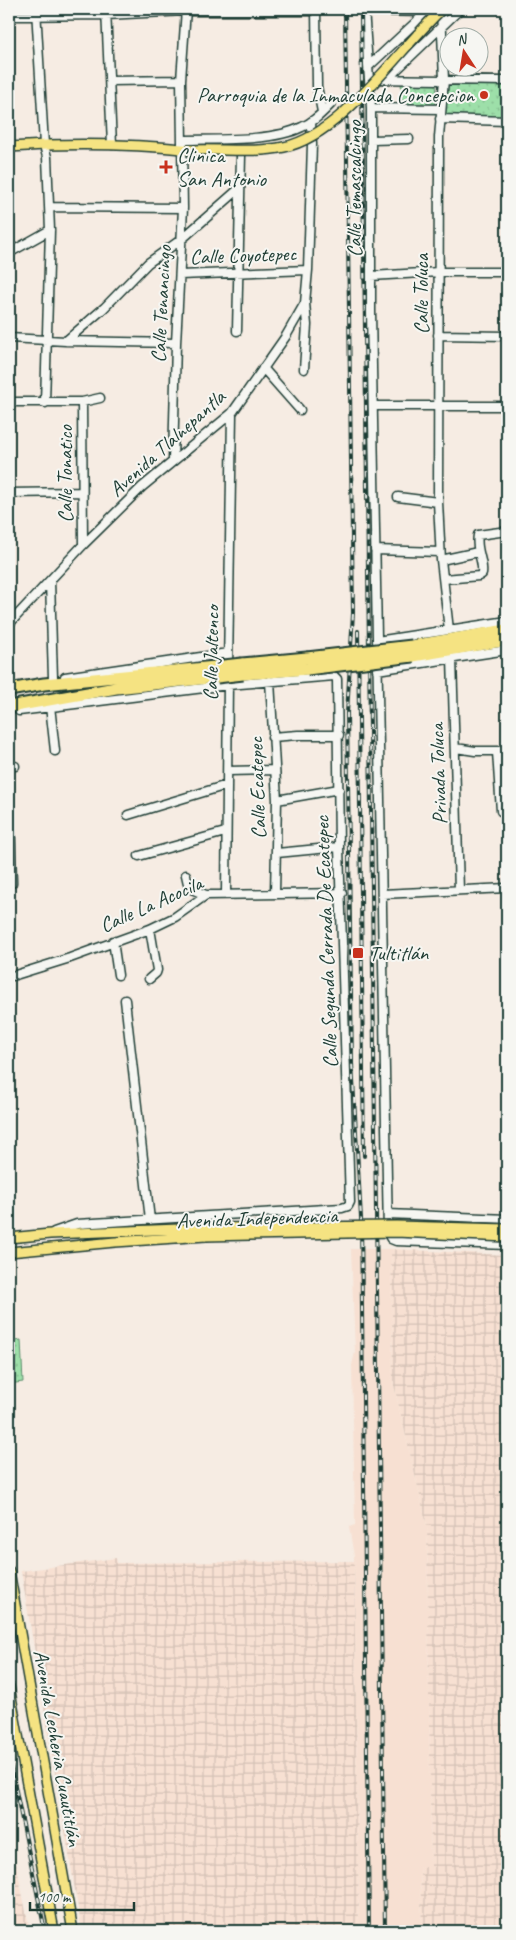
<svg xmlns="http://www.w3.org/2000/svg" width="516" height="1940" font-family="Caveat,sans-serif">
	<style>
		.built { fill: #f7e0d2 }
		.industrial { fill: url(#industrial-grid) }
		.park { fill: url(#park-dots); stroke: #5e8e6e }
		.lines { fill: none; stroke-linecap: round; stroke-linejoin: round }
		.minor-casing { stroke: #1f3d34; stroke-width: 11 }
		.major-casing { stroke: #1f3d34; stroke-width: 12 }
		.highway-casing { stroke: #1f3d34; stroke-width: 15 }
		.minor { stroke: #f6f6f2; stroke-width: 8 }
		.major { stroke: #f5e382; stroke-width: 9 }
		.highway { stroke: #f5e382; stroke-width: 11 }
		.rail-casing { stroke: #1f3d34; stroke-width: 4 }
		.rail { stroke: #f6f6f2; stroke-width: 2; stroke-dasharray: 5.5; stroke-linecap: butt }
		.major-bridge-casing { stroke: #1f3d34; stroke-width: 12; stroke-linecap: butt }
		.highway-bridge-casing { stroke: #1f3d34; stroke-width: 15; stroke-linecap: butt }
		.major-bridge { stroke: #f5e382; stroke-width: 9 }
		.highway-bridge { stroke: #f5e382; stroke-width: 11 }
		.poi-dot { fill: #c8321e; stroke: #f6f6f2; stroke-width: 2 }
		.labels { text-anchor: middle; stroke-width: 4; stroke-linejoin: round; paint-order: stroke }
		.poi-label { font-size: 21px; fill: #1f3d34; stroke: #f6f6f2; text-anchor: start }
		.street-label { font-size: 21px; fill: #1f3d34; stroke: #f6f6f2 }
	</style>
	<defs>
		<pattern id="industrial-grid" width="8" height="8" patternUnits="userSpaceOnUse" patternTransform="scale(1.25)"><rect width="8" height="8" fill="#f7e0d2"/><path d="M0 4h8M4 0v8" fill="none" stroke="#d3c1b5"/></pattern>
		<pattern id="park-dots" width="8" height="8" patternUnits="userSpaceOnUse" patternTransform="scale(1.25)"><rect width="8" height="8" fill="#9ddfa9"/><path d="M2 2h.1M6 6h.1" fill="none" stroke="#87c092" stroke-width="1.8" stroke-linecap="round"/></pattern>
	</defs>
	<rect width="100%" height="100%" fill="#f6ece3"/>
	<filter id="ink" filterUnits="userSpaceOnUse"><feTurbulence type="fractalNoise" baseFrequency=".02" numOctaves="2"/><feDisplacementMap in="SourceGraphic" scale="10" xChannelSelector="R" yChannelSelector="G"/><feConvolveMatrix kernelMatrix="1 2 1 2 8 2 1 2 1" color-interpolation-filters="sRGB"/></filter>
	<g filter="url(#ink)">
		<path class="built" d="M351,1249h40l2,132 34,145 4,341 -11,1 2,63h-63l-5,-375 -5,-29 6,-2 -3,-160 3,-13z"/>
		<path class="industrial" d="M391,1249l116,6v676h-85l-2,-64h11l-4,-341 -34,-145z
			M116,1558l1,5 237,-2 5,370h-277l-61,-360z
			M9,1830l21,101h-21z"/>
		<path class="park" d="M401,80l35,1 1,20 -5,5 -30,1z
			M445,81h62v40l-67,-3z
			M21,1340l2,42 -14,2v-42z"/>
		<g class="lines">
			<defs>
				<path id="minor" d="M36,9l8,136 3,12 3,73 -5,173
					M106,9l6,136
					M316,9l1,77 5,26
					M364,9l7,99v204l17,922 3,5 5,2 111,4
					M441,9l3,71 -5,57 -1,365 3,58 8,70
					M364,11l63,1
					M9,16l97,-1 80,-4h130
					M369,66l61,-57
					M374,79l133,2
					M387,79l73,-70
					M110,81l71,-1
					M371,108l70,1
					M440,119l67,2
					M182,140c34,-1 90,2 120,-13 12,-5 21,-15 30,-24
					M371,140l38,-1
					M49,207l134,1
					M9,253l41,-23
					M180,275l128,-5
					M371,276l68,-4h68
					M237,331l4,-176
					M438,335l69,1
					M9,338l57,3 110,2
					M66,341l38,-33 44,-45 34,-24 58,-51
					M263,368l37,42
					M304,369l3,-44 -2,-22
					M9,402h73l18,-4
					M82,402l1,143
					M373,406h134
					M173,461l3,-118 7,-135 -2,-128 5,-71
					M9,493l73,-1
					M398,497l40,5
					M375,550l65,2
					M441,560l37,-8
					M444,579l35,-3 3,-2c2,-13 -7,-24 -4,-39l29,-4
					M50,581l3,97
					M9,624l74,-79 59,-58 90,-74 54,-77 19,-33 3,-33 4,-126 -1,-22
					M377,641l130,-20
					M452,658l7,232
					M228,669l4,-256
					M377,670l130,-20
					M65,677l163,-24
					M270,681l7,119 -2,93
					M50,706l5,45
					M19,711l209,-26 106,-9 3,3 2,168 11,355 -2,4 -6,2 -265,16 -23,8
					M272,737l26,-2h41
					M456,748l19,3h32
					M497,752l4,59
					M9,766h6
					M228,771l46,-1
					M277,800l62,-11
					M9,806l1,5 2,72
					M128,815l99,-30
					M277,853l62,-6
					M139,856l86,-24
					M186,875l3,13 17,7
					M226,894l2,-213
					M382,894l125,-6
					M113,941l5,34
					M9,977l61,-19 80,-29 25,-12 31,-22 136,-2
					M149,979l7,-6 1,-3 -7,-41
					M125,1000l25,220
					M388,1214l119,5"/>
				<path id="major" d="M9,147c61,-4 123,-3 184,3
					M9,1238l41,-4 155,-6
					M9,1252l106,-10 91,-6
					M9,1571l64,360
					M9,1686l45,245"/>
				<path id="highway" d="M412,646l95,-16
					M413,656l94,-16
					M242,664l65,-6
					M243,674l64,-5
					M9,690l35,-6 171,-17
					M9,707l107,-19 101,-11"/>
			</defs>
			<use href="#minor" class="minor-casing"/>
			<use href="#major" class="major-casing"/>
			<use href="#highway" class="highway-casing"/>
			<use href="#minor" class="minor"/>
			<use href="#major" class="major"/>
			<use href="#highway" class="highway"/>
			<defs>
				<path id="rail" d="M345,9l8,604 -6,100 5,350 9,155 8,713
					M361,9l24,1922
					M358,631l6,525
					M9,1757l36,174"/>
			</defs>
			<use href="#rail" class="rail-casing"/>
			<use href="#rail" class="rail"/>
			<defs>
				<path id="major-bridge" d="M193,150c30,-1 62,3 91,-3 57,-11 116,-99 158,-138
					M205,1228l191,-2 111,3
					M206,1236l190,-4 111,5"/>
				<path id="highway-bridge" d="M307,658l105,-12
					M215,667l27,-3
					M307,669l106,-13
					M217,677l26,-3"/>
			</defs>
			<use href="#major-bridge" class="major-bridge-casing"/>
			<use href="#highway-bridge" class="highway-bridge-casing"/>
			<use href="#major-bridge" class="major-bridge"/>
			<use href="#highway-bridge" class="highway-bridge"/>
		</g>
	</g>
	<g class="poi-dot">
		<circle cx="484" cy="95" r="5"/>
		<path d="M163.5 159.5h5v5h5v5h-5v5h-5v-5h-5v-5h5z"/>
		<rect x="352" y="947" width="12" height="12" rx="2.5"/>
	</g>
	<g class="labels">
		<g class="poi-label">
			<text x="474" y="102" text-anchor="end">Parroquia de la Inmaculada Concepcion</text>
			<text x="177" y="162">Clinica<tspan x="177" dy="24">San Antonio</tspan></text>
			<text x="369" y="960">Tultitlán</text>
		</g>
		<g class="street-label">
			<text transform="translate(354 189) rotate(-90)" y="7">Calle Temascalcingo</text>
			<text transform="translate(243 255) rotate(-2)" y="7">Calle Coyotepec</text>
			<text transform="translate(421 294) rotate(-90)" y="7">Calle Toluca</text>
			<text transform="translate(161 304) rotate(-87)" y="7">Calle Tenancingo</text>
			<text transform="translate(167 443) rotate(-42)" y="7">Avenida Tlalnepantla</text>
			<text transform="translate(65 474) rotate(-90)" y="7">Calle Tonatico</text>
			<text transform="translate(211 653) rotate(-89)" y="7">Calle Jaltenco</text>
			<text transform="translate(438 774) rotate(-92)" y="7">Privada Toluca</text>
			<text transform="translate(257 788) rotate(-92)" y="7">Calle Ecatepec</text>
			<text transform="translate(151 904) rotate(-24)" y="7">Calle La Acocila</text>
			<text transform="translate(326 942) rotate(-92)" y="7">Calle Segunda Cerrada De Ecatepec</text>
			<text transform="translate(257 1218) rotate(-2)" y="7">Avenida Independencia</text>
			<text transform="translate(58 1748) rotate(80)" y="7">Avenida Lecheria Cuautitlán</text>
		</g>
	</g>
	<rect width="516" height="1940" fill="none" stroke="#f6f6f2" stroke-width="30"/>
	<rect x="15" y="15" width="486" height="1910" fill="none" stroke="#1f3d34" stroke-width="2" filter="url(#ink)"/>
	<g transform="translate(464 52) rotate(348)"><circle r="24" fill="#f6f6f2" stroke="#a0aca6"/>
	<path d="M0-4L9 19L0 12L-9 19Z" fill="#c8321e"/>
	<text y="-8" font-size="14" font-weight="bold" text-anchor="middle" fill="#1f3d34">N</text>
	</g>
	<path d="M30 1902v8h104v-8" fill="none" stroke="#1f3d34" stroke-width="2.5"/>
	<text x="38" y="1902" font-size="15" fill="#1f3d34" stroke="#f6f6f2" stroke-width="4" paint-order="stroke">100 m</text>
</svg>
